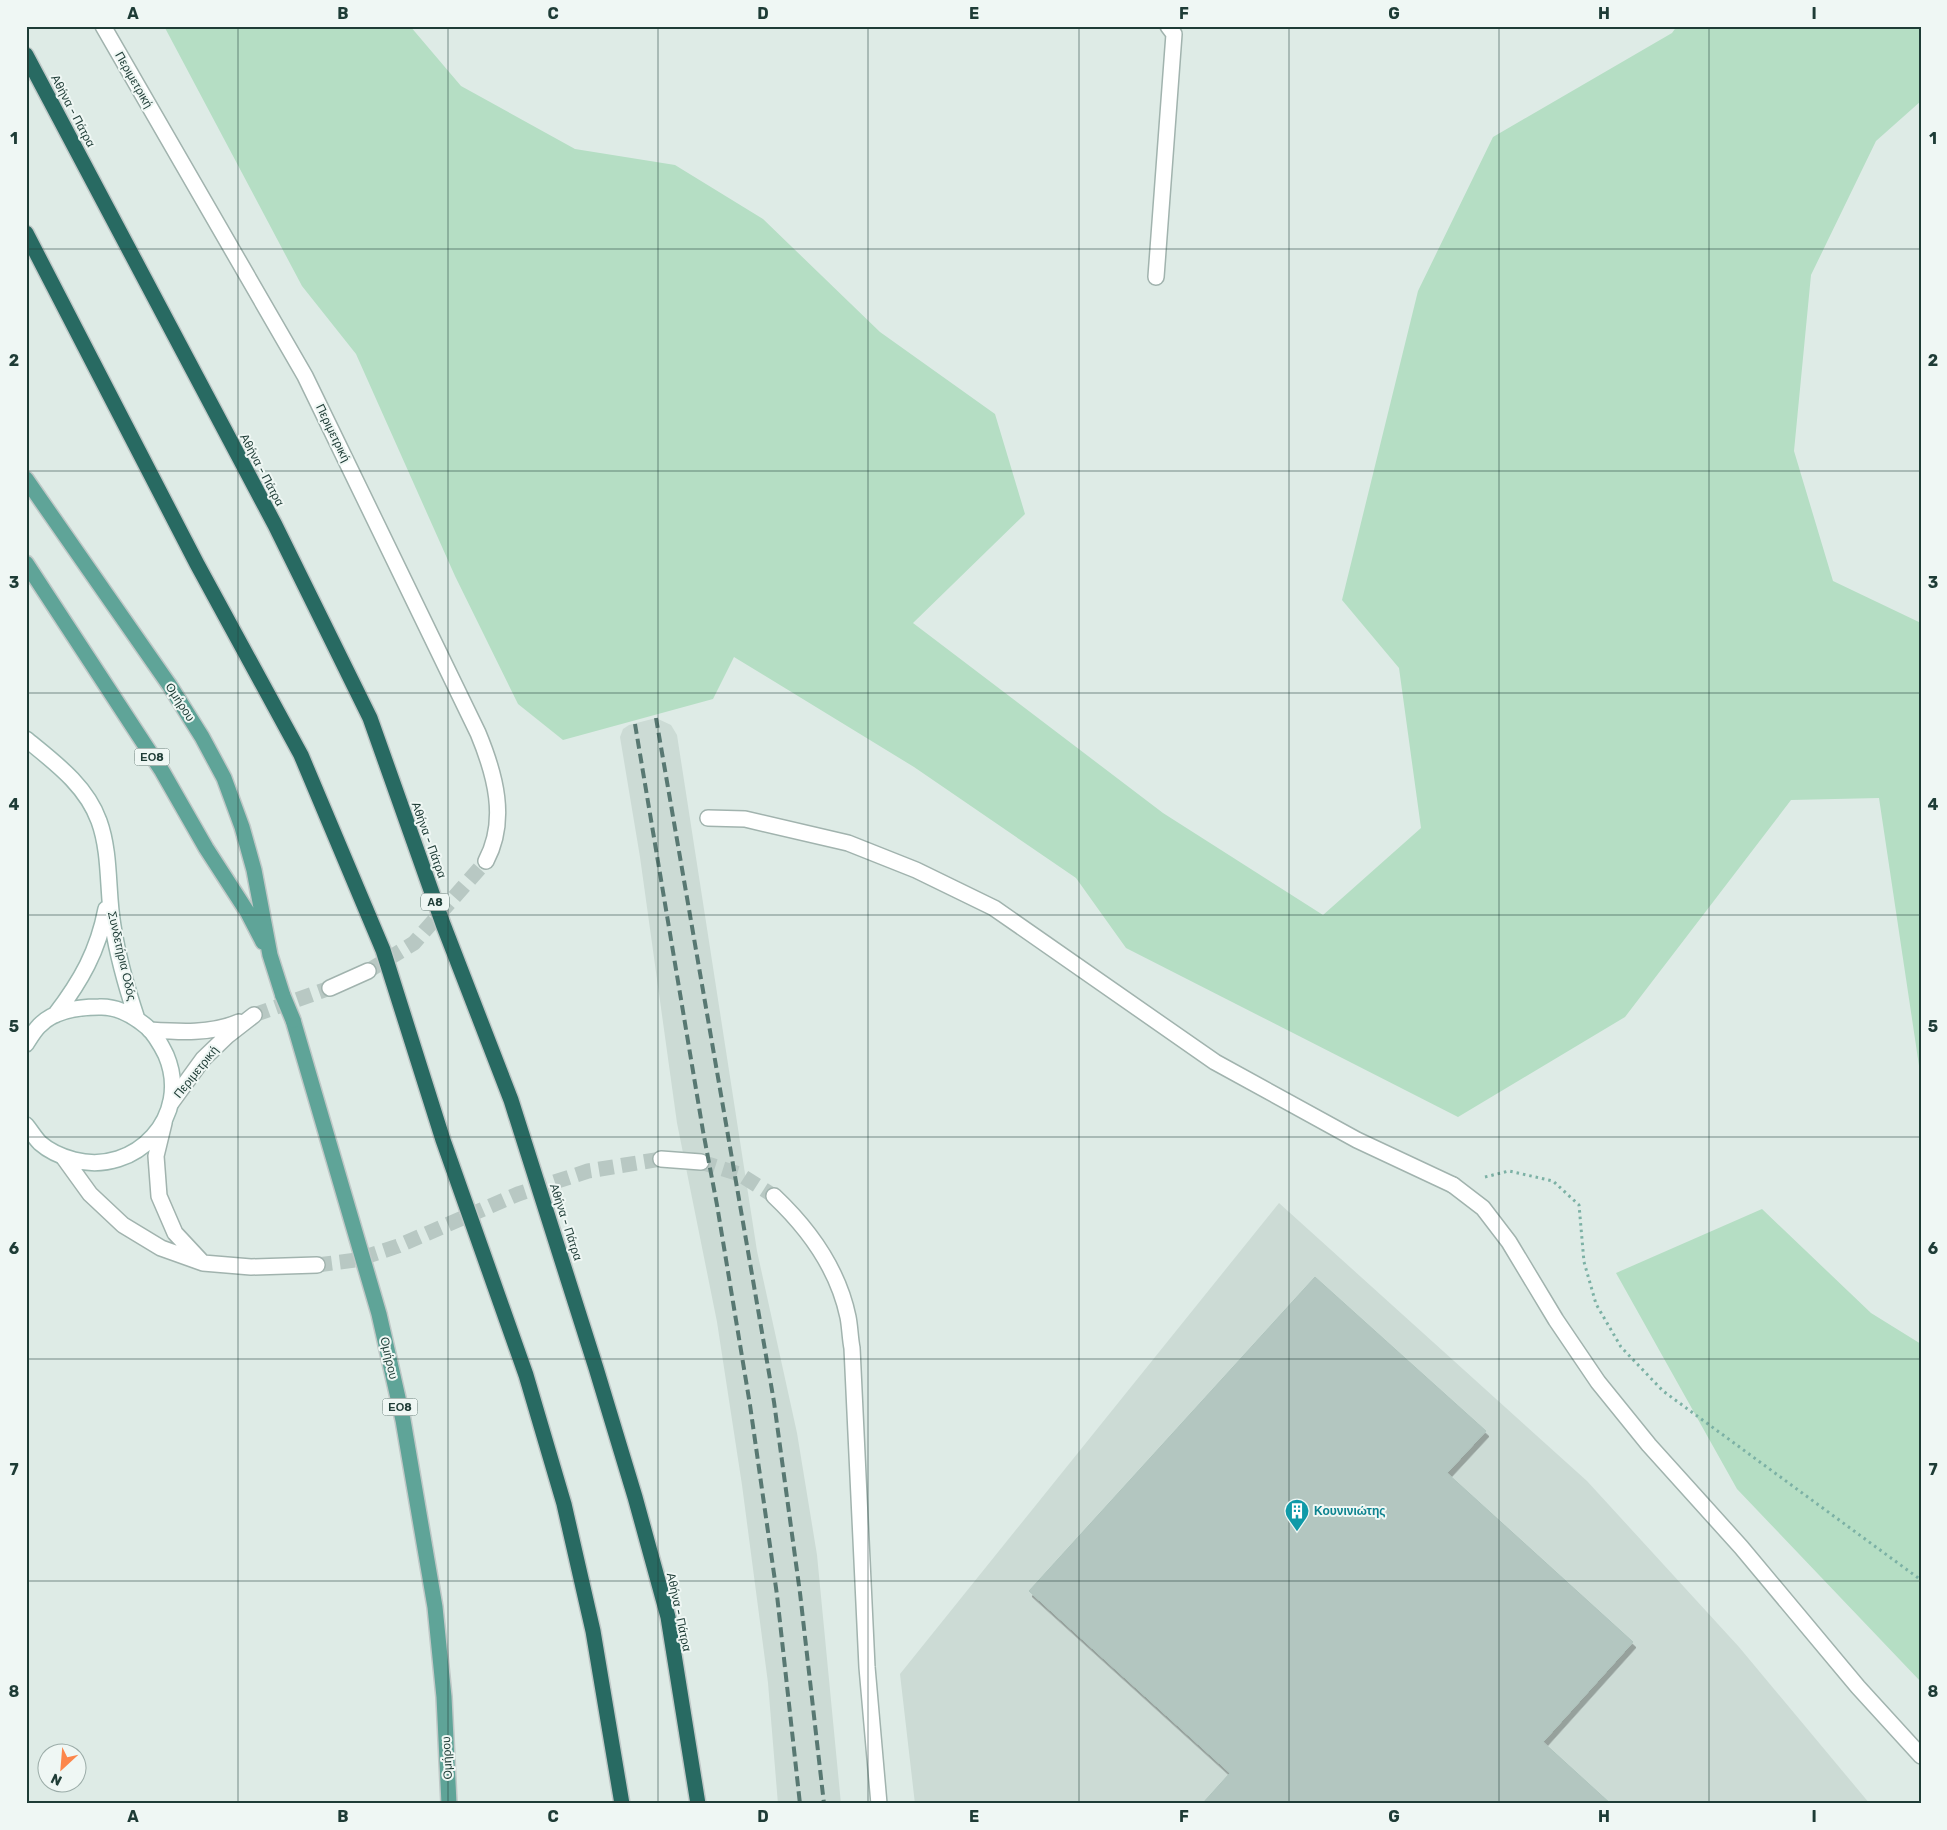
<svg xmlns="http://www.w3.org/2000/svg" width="1947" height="1830" font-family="Rubik,sans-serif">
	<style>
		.built { fill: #ccdbd5 }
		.green { fill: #b5dec4 }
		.building { fill: #b3c6c0; stroke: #b0c5be; filter: url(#shadow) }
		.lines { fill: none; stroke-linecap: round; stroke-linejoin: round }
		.minor-tunnel { stroke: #b8c8c3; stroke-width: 15; stroke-dasharray: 15 8; stroke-linecap: butt }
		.tertiary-tunnel { stroke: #b8c8c3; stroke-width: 15; stroke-dasharray: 15 8; stroke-linecap: butt }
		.service-casing { stroke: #a1b3ae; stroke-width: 18 }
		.minor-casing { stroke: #a1b3ae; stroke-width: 18 }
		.tertiary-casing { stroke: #a1b3ae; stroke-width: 18 }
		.secondary-casing { stroke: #9cb7b0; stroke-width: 18 }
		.primary-casing { stroke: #c0c8c7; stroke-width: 18 }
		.motorway-casing { stroke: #c0c8c7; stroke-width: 18 }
		.path { stroke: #7cb1a5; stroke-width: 3; stroke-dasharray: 2.5 4; stroke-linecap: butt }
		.service { stroke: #fff; stroke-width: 15 }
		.minor { stroke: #fff; stroke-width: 15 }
		.tertiary { stroke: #fff; stroke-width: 15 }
		.secondary { stroke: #fff; stroke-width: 15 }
		.primary { stroke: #5fa498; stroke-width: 15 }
		.motorway { stroke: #286a62; stroke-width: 15 }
		.rail { stroke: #587872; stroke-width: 4; stroke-dasharray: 10 5; stroke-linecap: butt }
		.primary-bridge-casing { stroke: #c0c8c7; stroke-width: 18; stroke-linecap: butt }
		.primary-bridge { stroke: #5fa498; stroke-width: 15 }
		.grid { fill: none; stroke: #1e3c36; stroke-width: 1; stroke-opacity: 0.55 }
		.labels { text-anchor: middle; stroke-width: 4; stroke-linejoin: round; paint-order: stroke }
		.shield { fill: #eff7f4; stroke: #5d746f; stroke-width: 1 }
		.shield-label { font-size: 11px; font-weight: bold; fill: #1e3c36 }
		.street-label { font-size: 12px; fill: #1e3c36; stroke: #eff7f4 }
		.culture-label { font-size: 12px; font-weight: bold; fill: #0d838f; stroke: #eff7f4; text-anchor: start }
		.neatline { fill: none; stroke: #1e3c36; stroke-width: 2 }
		.grid-label { font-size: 16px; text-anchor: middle; font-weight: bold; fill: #1e3c36 }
	</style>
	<defs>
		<filter id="shadow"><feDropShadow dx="3" dy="5.5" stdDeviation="0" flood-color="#0004"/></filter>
	</defs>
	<rect width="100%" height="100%" fill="#deebe6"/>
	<path class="built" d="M656,718l15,7 6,10 80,516 40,182 20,122 24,249h-63l-10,-121 -26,-198 -25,-163 -40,-199 -37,-266 -20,-120 3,-8 6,-4z
		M1279,1203l308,278 152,166 131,157h-955l-15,-130z"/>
	<path class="green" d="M164,26h246l51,60 114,63 100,16 88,54 117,113 115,82 30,100 -112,109 250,190 160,102 98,-87 -22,-160 -57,-68 76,-309 75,-154 179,-104 5,-7h244v75l-45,40 -65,134 -17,176 39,130 88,42v456l-42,-281 -88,2 -166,217 -167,100 -332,-169 -50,-70 -162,-111 -180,-110 -21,42 -150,41 -45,-36 -63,-128 -99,-222 -54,-68z
		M1762,1209l109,104 50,31v338l-184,-193 -121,-216z"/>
	<path class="building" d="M1315,1277l171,154 -39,42 186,169 -90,100 68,62h-409l28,-31 -201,-182z"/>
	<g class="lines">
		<path class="minor-tunnel" d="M701,1162l38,12 35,22
			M317,1265l39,-5 42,-14 120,-52 70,-23 73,-12"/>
		<path class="tertiary-tunnel" d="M368,971l46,-28 72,-82
			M254,1015l76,-27"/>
		<defs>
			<path id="service" d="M708,818l37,1 103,24 68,27 78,38 221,154 142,78 96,45"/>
			<path id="minor" d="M1156,277l18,-243 -6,-8
				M164,1123l-8,33 3,40 16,37 27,29
				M64,1158l26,36 33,31 38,23 42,15 48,4 66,-2
				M661,1159l40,3
				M1453,1185l30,23 26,34 47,78 42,62 51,63 92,102 117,140 63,69
				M774,1196c35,33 64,73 74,121 2,10 2,21 4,31l15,319 12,137"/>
			<path id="tertiary" d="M103,26l202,350 173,357c17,41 30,87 8,128
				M330,988l38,-17
				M150,1030c30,2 61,4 89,-8
				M171,1103l32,-44 24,-23 27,-21"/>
			<path id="secondary" d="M26,739c28,23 60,46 73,82 12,33 8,71 14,105 5,32 14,63 24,93
				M55,1015c26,-34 43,-64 51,-106
				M26,1044c4,-6 8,-13 13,-18 15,-16 40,-19 60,-19 18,-1 35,9 48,20 9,8 14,18 19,28 26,61 -30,121 -92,105 -11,-3 -25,-9 -34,-17 -5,-5 -9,-12 -14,-18"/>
			<path id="primary" d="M26,479l144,207 32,51 22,41 18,49 12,43 16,85 13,41
				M26,563l136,208 44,77 42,65 15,29
				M293,1020l86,294 24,106 32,187 9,90 5,107"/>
			<path id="motorway" d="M26,55l249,470 95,193 73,206 68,176 85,268 39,129 33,120 30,187
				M26,233l171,331 104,191 82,195 60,190 83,235 38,129 29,127 29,173"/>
		</defs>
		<use href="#service" class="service-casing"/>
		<use href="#minor" class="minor-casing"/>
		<use href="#tertiary" class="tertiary-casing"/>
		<use href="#secondary" class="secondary-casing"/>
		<use href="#primary" class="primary-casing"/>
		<use href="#motorway" class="motorway-casing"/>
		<path class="path" d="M1485,1177l24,-6 44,10 26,24 5,57 12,42 25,43 42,44 258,189"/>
		<use href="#service" class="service"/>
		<use href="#minor" class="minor"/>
		<use href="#tertiary" class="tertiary"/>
		<use href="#secondary" class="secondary"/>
		<use href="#primary" class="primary"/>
		<use href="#motorway" class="motorway"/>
		<path class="rail" d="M656,718l118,684 26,191 24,211
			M635,724l68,407 14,74 33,200 27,190 23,209"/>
		<defs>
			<path id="primary-bridge" d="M283,996l10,24"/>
		</defs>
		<use href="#primary-bridge" class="primary-bridge-casing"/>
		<use href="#primary-bridge" class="primary-bridge"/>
	</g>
	<path class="grid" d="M238,26v1778M448,26v1778M658,26v1778M868,26v1778M1079,26v1778M1289,26v1778M1499,26v1778M1709,26v1778M26,249h1895M26,471h1895M26,693h1895M26,915h1895M26,1137h1895M26,1359h1895M26,1581h1895"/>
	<defs>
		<symbol id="building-pin" viewBox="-11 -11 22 30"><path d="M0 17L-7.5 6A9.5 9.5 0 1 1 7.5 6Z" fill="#0f9aa8" stroke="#eff7f4"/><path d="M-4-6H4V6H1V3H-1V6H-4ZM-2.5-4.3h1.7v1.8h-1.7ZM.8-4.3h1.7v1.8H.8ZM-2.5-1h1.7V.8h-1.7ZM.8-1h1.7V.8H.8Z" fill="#fff"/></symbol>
	</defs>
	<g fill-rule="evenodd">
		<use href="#building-pin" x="1283" y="1497" width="28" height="38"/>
	</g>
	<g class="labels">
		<g class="shield">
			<rect x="134.5" y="748.5" width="35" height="17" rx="4"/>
			<rect x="421" y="893.5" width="28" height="17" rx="4"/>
			<rect x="382.5" y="1398.5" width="35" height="17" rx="4"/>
		</g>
		<g class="shield-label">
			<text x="152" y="761">ΕΟ8</text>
			<text x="435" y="906">Α8</text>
			<text x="400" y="1411">ΕΟ8</text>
		</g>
		<g class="street-label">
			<text transform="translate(134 80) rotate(60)" y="4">Περιμετρική</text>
			<text transform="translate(73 111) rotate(62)" y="4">Αθήνα - Πάτρα</text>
			<text transform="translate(333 433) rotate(64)" y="4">Περιμετρική</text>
			<text transform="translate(262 470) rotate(62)" y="4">Αθήνα - Πάτρα</text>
			<text transform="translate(180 702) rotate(57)" y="4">Ομήρου</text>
			<text transform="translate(429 840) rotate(70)" y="4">Αθήνα - Πάτρα</text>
			<text transform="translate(122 956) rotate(77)" y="4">Συνδετήρια Οδός</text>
			<text transform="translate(196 1072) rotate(-51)" y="4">Περιμετρική</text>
			<text transform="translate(566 1222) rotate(72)" y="4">Αθήνα - Πάτρα</text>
			<text transform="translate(389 1358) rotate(77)" y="4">Ομήρου</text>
			<text transform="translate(679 1612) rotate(78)" y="4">Αθήνα - Πάτρα</text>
			<text transform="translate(447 1758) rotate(-93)" y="4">Ομήρου</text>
		</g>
		<g class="culture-label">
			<text x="1314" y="1515">Κουνινιώτης</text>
		</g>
	</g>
	<rect width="1947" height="1830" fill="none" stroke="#eff7f4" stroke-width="55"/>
	<g transform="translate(62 1768) rotate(206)"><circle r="24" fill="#eff7f4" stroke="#9baca8"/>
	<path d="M0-4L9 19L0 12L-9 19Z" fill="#fc864b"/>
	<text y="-8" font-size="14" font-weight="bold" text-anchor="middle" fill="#1e3c36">N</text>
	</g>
	<rect x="28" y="28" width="1892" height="1774" class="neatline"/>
	<g class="grid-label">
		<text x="133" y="19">A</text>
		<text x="343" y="19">B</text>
		<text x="553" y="19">C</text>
		<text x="763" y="19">D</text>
		<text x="974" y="19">E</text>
		<text x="1184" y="19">F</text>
		<text x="1394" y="19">G</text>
		<text x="1604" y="19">H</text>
		<text x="1814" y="19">I</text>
		<text x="14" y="144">1</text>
		<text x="1933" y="144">1</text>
		<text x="14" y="366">2</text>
		<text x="1933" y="366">2</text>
		<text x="14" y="588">3</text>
		<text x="1933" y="588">3</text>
		<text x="14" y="810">4</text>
		<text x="1933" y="810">4</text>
		<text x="14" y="1032">5</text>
		<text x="1933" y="1032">5</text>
		<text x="14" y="1254">6</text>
		<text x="1933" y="1254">6</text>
		<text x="14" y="1475">7</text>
		<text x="1933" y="1475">7</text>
		<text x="14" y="1697">8</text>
		<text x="1933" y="1697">8</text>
		<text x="133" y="1822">A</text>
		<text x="343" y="1822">B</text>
		<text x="553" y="1822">C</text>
		<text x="763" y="1822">D</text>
		<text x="974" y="1822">E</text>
		<text x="1184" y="1822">F</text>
		<text x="1394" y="1822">G</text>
		<text x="1604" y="1822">H</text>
		<text x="1814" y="1822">I</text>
	</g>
</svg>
